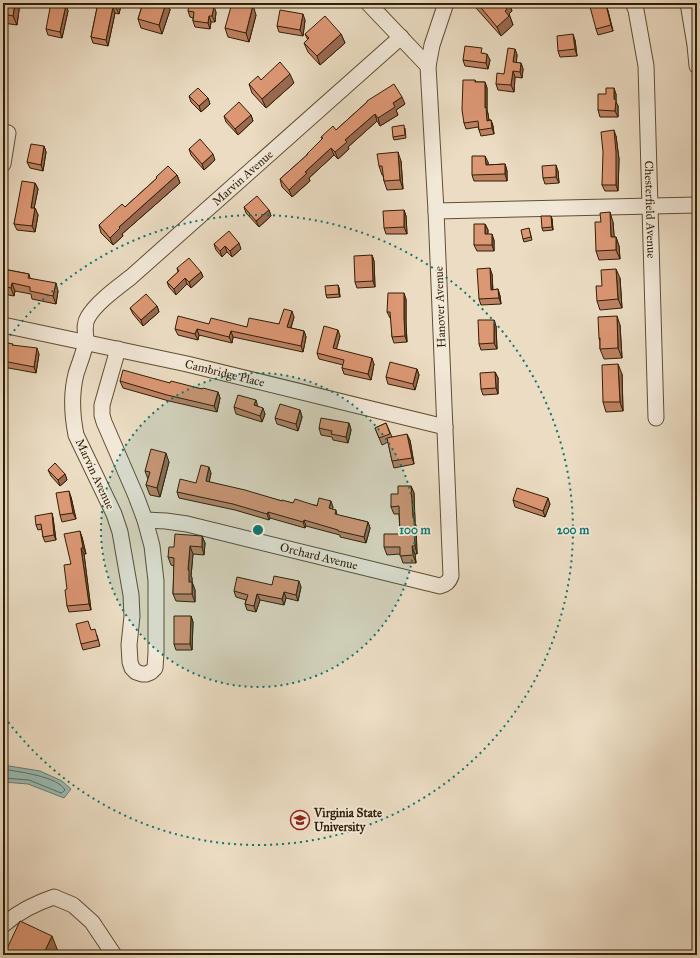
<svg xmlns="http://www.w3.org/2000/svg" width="700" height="958" font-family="'IM FELL Great Primer',serif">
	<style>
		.water { fill: #98bbb5; stroke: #6f7d6e }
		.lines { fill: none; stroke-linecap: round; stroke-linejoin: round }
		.shore { stroke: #646d5c; stroke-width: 1 }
		.minor-casing { stroke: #604e33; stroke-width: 17 }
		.minor { stroke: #f2e8d8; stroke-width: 15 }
		.wall { fill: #bd8264; stroke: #311f03 }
		.shaded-wall { fill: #9a6a51; stroke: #311f03 }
		.building { fill: #dc9774; stroke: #311f03 }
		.ring { fill: none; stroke: #0f766e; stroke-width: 2; stroke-dasharray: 2 4 }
		.labels { text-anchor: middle; stroke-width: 3.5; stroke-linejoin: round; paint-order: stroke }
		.street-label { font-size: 12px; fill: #311f03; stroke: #f2e8d8 }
		.poi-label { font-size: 12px; font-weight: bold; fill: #311f03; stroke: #f2e8d8; text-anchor: start }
		.centre { fill: #0f766e; stroke: #f2e8d8; stroke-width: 2 }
		.ring-label { font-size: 12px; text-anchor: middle; font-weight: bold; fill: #0f766e; stroke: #f2e8d8; stroke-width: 3.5; stroke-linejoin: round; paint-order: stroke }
	</style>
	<rect width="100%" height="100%" fill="#ebdcc3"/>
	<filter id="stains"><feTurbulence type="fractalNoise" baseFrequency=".005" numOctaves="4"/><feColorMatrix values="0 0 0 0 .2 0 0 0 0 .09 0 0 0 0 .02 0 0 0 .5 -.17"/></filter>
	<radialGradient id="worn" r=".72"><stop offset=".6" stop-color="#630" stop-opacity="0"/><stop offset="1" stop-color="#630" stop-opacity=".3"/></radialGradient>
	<path class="water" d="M3,765l37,6 22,10 9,8 -7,9 -36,-14 -25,-2z"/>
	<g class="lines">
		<path class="shore" d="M3,769c16,3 54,7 62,21l-2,2 -2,1 -32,-13 -26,-2"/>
		<defs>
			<g id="minor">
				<path id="s1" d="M633,3l3,7 10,56 10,352"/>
				<path d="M688,3l7,42 2,21"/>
				<path d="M428,66l4,-21 14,-42"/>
				<path d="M3,164l5,-31"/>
				<path d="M436,211l261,-6"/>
				<path id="s2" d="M3,325l184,39 258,63"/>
				<path id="s3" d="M118,349l-16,56v10l2,7 32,74 9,24 7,26 4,35v72l-1,15 -4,4 -5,2h-4l-6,-2 -4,-4 -2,-6 -1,-17 3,-29 -1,-21 -11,-63 -6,-18 -38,-79c-4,-20 -5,-41 0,-61 3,-10 9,-24 10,-33 0,-8 -3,-16 2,-24 9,-15 29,-29 43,-40l270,-240"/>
				<path id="s4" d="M145,520l21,1 21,3 253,62c6,-2 9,-4 11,-10l-15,-365 -8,-145 -60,-63"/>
				<path d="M3,925c14,-12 33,-22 51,-28l19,8 19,17 22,33"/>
			</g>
		</defs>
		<use href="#minor" class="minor-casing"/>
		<use href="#minor" class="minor"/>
	</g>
	<path class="wall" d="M3,3h17l-3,22 -14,-2z
		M98,3h22l1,2 -2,9 -4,-1 -7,33 -15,-3 -2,-6z
		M143,3h25l2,7 -8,24 -21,-6 -3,-9z
		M475,3h34l3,8 -3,3 4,11 -12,11 -25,-28z
		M604,3v3l2,-1 2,6 5,20 -15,4 -2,-6z
		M66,5l2,6 -6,27 -14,-3 -2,-6z
		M188,11l28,1 -1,10h-4l-1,7 -15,-2 -2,-6v-3l-3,-1z
		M256,15l-7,27 -21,-5 -3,-9z
		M305,20l-2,16 -24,-4 -2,-6z
		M305,34h36l4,9 -25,22 -12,-13 -4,-9 4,-3z
		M575,40l2,16 -17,1 -2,-6z
		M515,49l2,6 -1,8h5l2,6 -1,9 -7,-1 -1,15 -16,-2 -2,-6 8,-10z
		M484,53l6,7 -2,9 -23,-3 -2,-6z
		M261,80l33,3 -28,25 -14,-15 -3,-9z
		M475,80l1,2h9l2,6v22l1,4 1,6h2l2,6 1,8 -13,2 -3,-9 -12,2 -2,-6z
		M606,94h10v8l2,4v11h-18l-2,-7z
		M189,96l19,2 2,6 -9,8 -10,-10z
		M367,102l38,2 -9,6 2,5 -18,11 -3,-5 -29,26 1,2 -11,10 -4,-4 -25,23 1,3 -18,16 -10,-10 -2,-8 27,-24v-1l15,-15 -1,-2 15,-7z
		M251,115l2,6 -15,14 -12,-13 -2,-6z
		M405,128l1,10 -12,2 -1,-3z
		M616,136l3,23 -1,32h-13l-3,-6z
		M44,146l2,6 -3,19 -13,-3 -3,-6z
		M189,149l26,11 -11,10 -13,-15z
		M401,161l2,28 -16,1 -3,-9 -1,-6h-1l-3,-9z
		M488,162v3l17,-1 2,7v10h-33l-2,-6z
		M558,171l1,12 -14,1 -2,-6z
		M177,175l3,8 -58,51 1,2 -10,9 -12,-12 -2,-8 26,-18 32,-29 -1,-1z
		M35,183l3,6 -4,19h1l3,7 -3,17 -18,-2 -3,-6 4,-18z
		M244,207l25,3 2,6 -12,11 -13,-14z
		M404,210l2,6 1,18h-21l-2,-6z
		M551,216l1,3 1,11 -10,1 -1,-3z
		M613,222l1,15h2l3,9 1,13 -21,1 -3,-9z
		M485,224l3,6v4l6,6v11h-17l-3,-6z
		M529,228l3,12 -8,2 -1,-3z
		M214,244l27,5 -9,8 -5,-5 -5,5 -6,-7z
		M372,255l2,6 1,26 -18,1 -2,-6z
		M177,268l24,4 2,5 -12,11 -4,-4 -11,11 -7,-8 -2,-5 11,-10z
		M3,269l26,5 1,4 28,13 -2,13 -24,-5 -1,-5 -16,-3 -1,5 -11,-2z
		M492,274l1,16 5,-1 2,7 1,8 -20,1 -2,-6z
		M620,278l2,30 -22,2 -3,-9z
		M338,285l1,3 1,9 -13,1 -1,-3z
		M406,299v25l1,18 -13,1 -2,-6 -1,-19h-1l-3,-6z
		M157,306l2,6 -16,14 -10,-12 -3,-6z
		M294,317l-3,11 13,3 2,6 -3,15 -70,-15 -1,6 -33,-8 -1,5 -20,-5 -3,-6 34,-5 38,3 32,-3z
		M620,325l2,33 -18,1 -4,-10v-7l-1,-4z
		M496,326l1,23 -16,1 -2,-6z
		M340,336l-4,13 38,15 -3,16 -27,-6 -2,-6 1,-3 -24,-6 -2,-6z
		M3,342l10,3 26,9 -3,19 -33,-6z
		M417,369l2,6 -4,15 -27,-6 -2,-7z
		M495,372l3,6v16l-15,1 -2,-6z
		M622,374l1,37 -17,1 -3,-10z
		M120,381l50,2 48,9 2,6 -3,14 -48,-11 -46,-13z
		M258,406l7,8 -3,8 -26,-8 -2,-7z
		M300,410l2,7 -4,14 -21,-7 -2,-6z
		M349,423l2,7 -3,13 -15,-3 -1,-3 -11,-2 -2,-7z
		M386,423l6,14 18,3 4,24 -20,4 -2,-7 -4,-19 -6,3 -7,-17z
		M169,462l-9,35 -10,-2 -4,-10 2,-6 -3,-8z
		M48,470l17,4 2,6 -7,6 -9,-10z
		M211,473l-2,9 73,19 11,2 40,4 -1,2 4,1 1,5 31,7 2,6 -4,15 -26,-6v-2l-34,-9 -1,2 -35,-10 -1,2 -34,-10 -56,-12 -2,-6 19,-9z
		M411,486l3,7 1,29 1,4 1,28h-2l1,9h-13l-3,-9 -13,1 -3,-8 16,-13 -1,-20h-5l-3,-7 7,-13z
		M71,497l5,22 -14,3 -2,-7z
		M513,500l37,4 -5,13 -30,-10z
		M52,513l1,5 3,22 -11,2 -2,-5 -1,-8 -4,1 -2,-5z
		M202,536l3,7 -1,12 -11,-1 -2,22 1,2v4l3,8v12l-19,-1 -3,-7 1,-28 -3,-1 -3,-8 6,-10z
		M82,537l4,17h-2l7,56 -22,2 -2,-6 4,-42z
		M272,585l29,2 -3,14 -12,-3 -2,7 -24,-5 -4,12 -9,-2 -2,-6 1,-4 -10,-3 -2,-6z
		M191,616l2,6 -1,28h-16l-2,-6z
		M91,630l6,5 3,11 -17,4 -2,-6z"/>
	<path class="shaded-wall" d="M15,3h5l-3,22 -4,-9z
		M118,3h2l1,2 -2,9 -3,-6z
		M166,3h2l2,7 -8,24 -3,-9z
		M507,3h2l3,8 -3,3 4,11 -12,11 -4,-9 8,-16v-5z
		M66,5l2,6 -6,27 -2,-6z
		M253,5l3,10 -7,27 -3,-9z
		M606,5l2,6 5,20 -2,-6z
		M214,6l2,6 -1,10 -3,-6z
		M113,7l2,6 -7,33 -2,-6z
		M303,14l2,6 -2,16 -3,-6z
		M209,16l2,6 -1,7 -2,-6z
		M341,34l4,9 -25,22 -3,-9z
		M573,34l2,6 2,16 -2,-7z
		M515,49l2,6 -1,13 -3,-6z
		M487,54l3,6 -2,9 -2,-6z
		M521,63l2,6 -1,9 -2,-6z
		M513,71l2,6 -1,15 -3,-7z
		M290,74l4,9 -28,25 -4,-9z
		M485,82l2,6v22l1,4 2,13 -3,-6 -2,-13z
		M614,88l2,6v8l2,4v11l-3,-6 -1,-12z
		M402,97l3,7 -9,6 2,5 -18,11 -2,-8 15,-15z
		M208,98l2,6 -9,8 -2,-6z
		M375,114l2,7 -29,26 1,2 -11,10 -3,-7 10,-12z
		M251,115l2,6 -15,14 -3,-6z
		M491,120l2,6 1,8 -2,-6z
		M614,130l2,6 3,23 -1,32 -2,-6z
		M44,146l2,6 -3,19 -2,-6z
		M331,148l3,7 -25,23 1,3 -18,16 -3,-7 16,-18z
		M398,152l3,9 2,28 -3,-9z
		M213,154l2,6 -11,10 -2,-6z
		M485,156l3,6v9l-2,-6z
		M505,164l2,7v10l-2,-7z
		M556,165l2,6 1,12 -3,-6z
		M177,175l3,8 -58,51 1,2 -10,9 -3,-7 9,-11z
		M35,183l3,6 -5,25 -2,-6z
		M35,208l3,7 -3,17 -3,-6z
		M269,210l2,6 -12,11 -3,-6z
		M404,210l2,6 1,18 -3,-7z
		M610,212l3,10 2,24 -4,-9z
		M551,216l1,3 1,11 -1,-3z
		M485,224l3,6 -1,10 -2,-6z
		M492,234l2,6v11l-2,-6z
		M616,237l3,9 1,13 -4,-9z
		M239,243l2,6 -9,8 -2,-6z
		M225,246l2,6 -5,5 -2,-6z
		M372,255l2,6 1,26 -2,-6z
		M490,268l2,6 1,22 -2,-6z
		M616,269l4,9 2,30 -4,-9z
		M201,272l2,5 -12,11 -2,-6z
		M185,278l2,6 -11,11 -2,-6z
		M12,283l3,8 -1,5 -3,-8z
		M56,283l2,8 -2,13 -3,-8z
		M338,285l1,3 1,9 -1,-3z
		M498,289l2,7 1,8 -2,-6z
		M404,293l2,6v25l1,18 -2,-6 -1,-18z
		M157,306l2,6 -16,14 -2,-6z
		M292,311l2,6 -5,16 -2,-6z
		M617,316l3,9 2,33 -4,-10z
		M494,320l2,6 1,23 -3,-6z
		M197,329l2,6 -1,5 -3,-6z
		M338,330l2,6 -5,19 -2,-7z
		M231,331l2,6 -1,6 -3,-6z
		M304,331l2,6 -3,15 -2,-6z
		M37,348l2,6 -3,19 -2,-6z
		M372,358l2,6 -3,16 -3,-6z
		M618,364l4,10 1,37 -3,-9z
		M417,369l2,6 -4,15 -2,-6z
		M495,372l3,6v16l-2,-6z
		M218,392l2,6 -3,14 -3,-6z
		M256,400l2,7 -4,-2z
		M263,408l2,6 -3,8 -2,-6z
		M300,410l2,7 -4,14 -2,-7z
		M349,423l2,7 -3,13 -2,-6z
		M407,434l3,6 4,24 -2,-6z
		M166,453l3,9 -9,35 -3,-9z
		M209,467l2,6 -3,14 -2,-6z
		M65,474l2,6 -7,6 -2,-6z
		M411,486l3,7 1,29 1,4 1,28 -2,-8z
		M69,491l2,6 5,22 -3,-6z
		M548,498l2,6 -5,13 -2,-6z
		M331,501l2,6 -2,7 -2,-6z
		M268,512l2,6 -1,2 -2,-6z
		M52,513l1,5 3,22 -2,-5z
		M304,520l2,6 -1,2 -2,-6z
		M368,522l2,6 -4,15 -2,-6z
		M80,531l2,6 4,17 -3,-6z
		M202,536l3,7 -1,12 -2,-8z
		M190,546l3,8 -2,22 1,2v11l-3,-7 -1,-12z
		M412,546l3,8 1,9 -3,-8z
		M81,548l3,6 7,56 -2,-6z
		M299,581l2,6 -3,14 -2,-6z
		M192,582l3,8v12l-3,-8z
		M284,592l2,6 -2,7 -2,-6z
		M257,594l3,6 -4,12 -2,-6z
		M191,616l2,6 -1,28 -2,-6z
		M52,936l7,18 -1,1h-15z"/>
	<path class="building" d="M3,3h12l-2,13 -10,-2z
		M51,3l15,2 -6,27 -14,-3z
		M98,3h20l-2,5 -3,-1 -7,33 -15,-3z
		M143,3h23l-7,22 -21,-6z
		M189,3l25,3 -2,10h-3l-1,7 -15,-2 1,-9 -6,-1z
		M232,3h12l9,2 -7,28 -21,-5z
		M477,3h30l-2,3 2,3 -2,2 4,5 -12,11z
		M589,3h14l1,3 2,-1 5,20 -15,4z
		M280,10l23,4 -3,16 -23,-4z
		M325,16l16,18 -24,22 -13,-13 5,-5 -4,-4z
		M573,34l2,15 -17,2 -1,-15z
		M465,46l17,2 -1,5 6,1 -1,9 -23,-3z
		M508,48l7,1 -2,13 8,1 -1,9 -7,-1 -2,14 -15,-1 1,-11 7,1z
		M280,62l10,12 -28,25 -13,-15 9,-8 3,4z
		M463,80h12v2h10v26l1,-1 1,14 4,-1 1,8 -13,2 -1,-9 -14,2 -2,-13z
		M394,84l8,13 -9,6 2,4 -17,11 -3,-4 -30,26 2,2 -12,10 -4,-4 -26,24 2,1 -18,17 -9,-11 28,-25h-1l16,-16 -2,-1 12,-11 3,4 31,-28v-1z
		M198,88l10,10 -9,8 -10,-10z
		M606,88h8v11l2,1 -1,11 -17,-1v-16h8z
		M239,102l12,13 -16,14 -11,-13z
		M404,125l1,10 -12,2 -1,-10z
		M614,130l2,22v33h-14l1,-33 -2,-20z
		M200,139l13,15 -11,10 -13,-15z
		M31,144l13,2 -3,19 -14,-3z
		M398,152l2,28 -16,1 -2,-15h-3l-2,-12z
		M472,156h13l1,9 19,-1v10l-33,1z
		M556,165v12l-13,1 -1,-12z
		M168,166l9,9 -58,52 1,1 -10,10 -11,-13 23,-21 3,3 32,-29 -1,-1z
		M22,181l13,2 -4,25h4l-3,18 -18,-2z
		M257,196l12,14 -13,11 -12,-14z
		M404,210v17l-20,1 -1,-17z
		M610,212l1,25h5v13l-20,1 -1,-29h6l-1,-9z
		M541,216h10l1,11 -10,1z
		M474,224h11v10h7v11h-18z
		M529,228l2,9 -8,2 -2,-9z
		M229,231l10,12 -9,8 -5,-5 -5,5 -6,-7z
		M372,255l1,26 -18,1 -1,-26z
		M189,258l12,14 -12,10 -4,-4 -11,11 -7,-7 12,-11 -2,-3z
		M490,268l1,22 7,-1 1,9 -20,1 -2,-30z
		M3,269l26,5 -1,4 28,5 -3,13 -23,-5v-4l-18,-4 -1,5 -8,-2z
		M616,269l2,30 -21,2 -1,-15h6l-1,-16z
		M338,285l1,9 -13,1 -1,-9z
		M388,293h16v25l1,18 -13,1 -2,-25h-3z
		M146,294l11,12 -16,14 -11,-12z
		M284,309l8,2 -5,16 17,4 -3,15 -70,-15 -2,6 -32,-8 -2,5 -20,-5 3,-13 31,8 2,-6 36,9 2,-9 30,6z
		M617,316l1,32 -18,1v-11h-1l-1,-21z
		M478,320h16v23l-15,1z
		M324,326l14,4 -5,18 39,10 -4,16 -26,-6 2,-8 -27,-7z
		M3,342l10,2 -1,1 25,3 -3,19 -31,-6z
		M390,362l27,7 -4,15 -27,-7z
		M618,364l2,38h-17l-1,-37z
		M123,370l47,13 1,-2 31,8 1,-1 15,4 -4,14 -47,-11 -47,-14z
		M495,372l1,16 -15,1 -1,-16z
		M238,395l18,5 -2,5 9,3 -3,8 -26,-9z
		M280,404l20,6 -4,14 -21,-6z
		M321,418l28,5 -3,14 -15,-3 1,-3 -13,-3z
		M386,423l4,11 -11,4 -4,-10z
		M407,434l5,24 -20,3 -5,-23z
		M151,449l15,4 -9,35 -11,-3 4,-13 -5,-1z
		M55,463l10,11 -7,6 -10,-10z
		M201,465l8,2 -3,14 39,9 37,11v-1l11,3 2,-4 22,7 2,-8 12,3 -2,7 7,2 -1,4 33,8 -4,15 -26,-6v-1l-34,-10 -1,2 -35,-10 -1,2 -34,-10 -56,-12 3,-13 16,4z
		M398,486h13l2,32h1l1,28h-3l1,9 -13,1v-9h-16v-13h16l-1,-28 -8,1v-13h7z
		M517,488l31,10 -5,13 -30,-11z
		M69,491l4,22 -13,2 -4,-22z
		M52,513l2,22 -11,2 -2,-13 -5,1 -1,-9z
		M80,531l3,17h-2l8,56 -22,2 -2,-16 2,-1 -3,-24 7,-1 -7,-30z
		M175,534l27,2v11l-12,-1 -2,24h1v12h3v12h-19l1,-36 -6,-1 1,-10h5z
		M274,576l25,5 -3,14 -12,-3 -2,7 -25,-5 -3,12 -9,-2 3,-9 -14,-4 3,-14 35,8z
		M174,616h17l-1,28h-16z
		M88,621l3,9 4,-1 3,11 -17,4 -5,-20z
		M20,921l32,15 -9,19h-39z"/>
	<circle cx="258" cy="530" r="157" fill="#0f766e" fill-opacity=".12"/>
	<g class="ring">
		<circle cx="258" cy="530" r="157"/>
		<path d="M3 345A315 315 0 1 1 3 715"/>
	</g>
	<defs>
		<symbol id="university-ring" viewBox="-11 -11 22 22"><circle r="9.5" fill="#f2e8d8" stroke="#8f2418" stroke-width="1.5"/><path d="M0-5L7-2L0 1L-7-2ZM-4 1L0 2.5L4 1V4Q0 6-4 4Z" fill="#8f2418"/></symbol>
	</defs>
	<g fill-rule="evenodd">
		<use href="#university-ring" x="289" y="809" width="22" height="22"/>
	</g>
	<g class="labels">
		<g class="street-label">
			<text dy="4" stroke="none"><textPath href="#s3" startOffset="931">Marvin Avenue</textPath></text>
			<text dy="4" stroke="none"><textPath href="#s1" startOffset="208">Chesterfield Avenue</textPath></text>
			<text transform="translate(440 307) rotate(-92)" y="4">Hanover Avenue</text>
			<text dy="4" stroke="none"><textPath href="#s2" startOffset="227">Cambridge Place</textPath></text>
			<text transform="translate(95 474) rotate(65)" y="4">Marvin Avenue</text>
			<text dy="4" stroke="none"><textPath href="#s4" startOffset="178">Orchard Avenue</textPath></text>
		</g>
		<g class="poi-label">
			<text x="314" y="817">Virginia State<tspan x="314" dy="14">University</tspan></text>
		</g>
	</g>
	<circle cx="258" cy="530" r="6" class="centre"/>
	<g class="ring-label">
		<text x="415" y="534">100 m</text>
		<text x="573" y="534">200 m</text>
	</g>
	<rect width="700" height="958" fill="none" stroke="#ebdcc3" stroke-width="16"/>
	<rect x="4" y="4" width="692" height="950" fill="none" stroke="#311f03" stroke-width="2"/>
	<rect x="8" y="8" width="684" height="942" fill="none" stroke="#311f03"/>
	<rect width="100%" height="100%" filter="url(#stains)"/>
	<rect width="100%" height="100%" fill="url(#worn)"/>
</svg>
